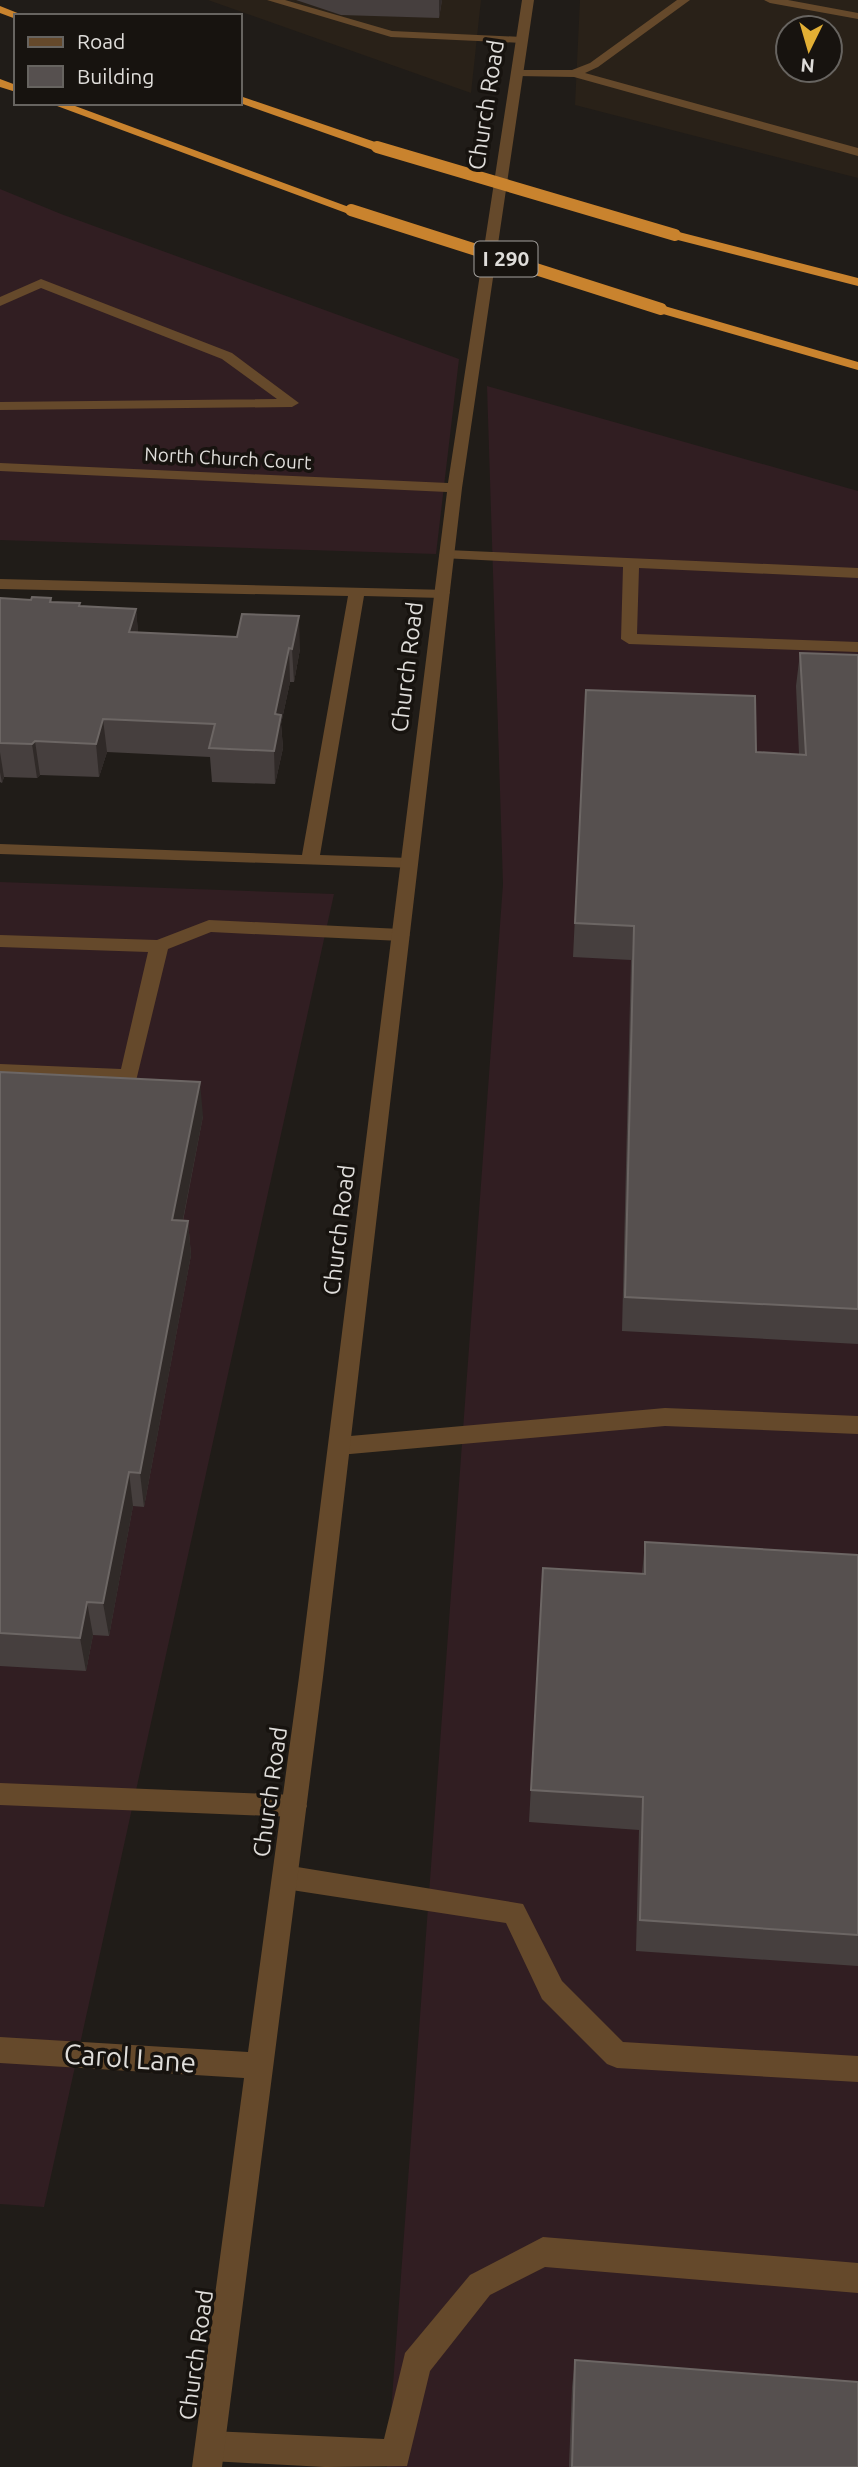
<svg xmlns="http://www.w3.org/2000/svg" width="858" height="2467" font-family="Ubuntu,sans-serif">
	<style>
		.built { fill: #292118; fill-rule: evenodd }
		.industrial { fill: #311e22 }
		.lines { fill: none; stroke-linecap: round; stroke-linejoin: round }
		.service { fill: #65492b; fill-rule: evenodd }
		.minor { fill: #65492b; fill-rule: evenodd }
		.motorway { fill: #c9832e; fill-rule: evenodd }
		.motorway-bridge { stroke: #c9832e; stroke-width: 12 }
		.wall { fill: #463f3e }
		.shaded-wall { fill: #302a28 }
		.building { fill: #56504f; stroke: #6c6664; stroke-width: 2 }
		.labels { text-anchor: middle; stroke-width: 7; stroke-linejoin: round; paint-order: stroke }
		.far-street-label { font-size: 19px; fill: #dfddda; stroke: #17130f }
		.shield { fill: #17130f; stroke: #a3a09d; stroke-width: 2 }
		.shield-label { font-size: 21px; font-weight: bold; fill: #dfddda }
		.street-label { font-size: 23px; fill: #dfddda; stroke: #17130f }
		.near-street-label { font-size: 28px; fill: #dfddda; stroke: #17130f }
	</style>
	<rect width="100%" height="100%" fill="#201c18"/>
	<path class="built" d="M208,0h273l-10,93z
		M580,0h278v178l-283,-73zM788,28h42v42h-42z"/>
	<path class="industrial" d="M0,189l61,25 398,145 -23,195 -436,-14z
		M487,386l371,105v1976h-471l116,-1583z
		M0,882l334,12 -290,1313 -44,-3z"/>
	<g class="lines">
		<path class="service" d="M267,0h18l107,31 130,6 6,3 -6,3 -131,-6z
			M677,0h13l-92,67 -13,6 273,75v8l-284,-79 -57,-1 -6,-3 6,-3h55l18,-7z
			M41,279l191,74 67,50 -7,4 -292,3v-8l277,-3 -55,-40 -181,-71 -41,18v-9z
			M447,550l411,18v10l-219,-10 -2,66 221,8v10l-229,-8 -8,-5 2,-72 -181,-9 -3,-3z
			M0,579l448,11 2,3 -8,5 -78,-2 -44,259 89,3 6,2 3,4 -3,4 -415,-14v-10l302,11 46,-259 -348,-7z
			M209,920l192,9 9,6 -9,6 -190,-9 -43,17 -32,132 -7,2 -129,-5v-14l121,5 27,-117 -148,-5v-12l157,5z
			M665,1408l193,8v18l-193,-8 -326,29 -8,-3 -3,-6 3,-6 8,-3z
			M0,1783l294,12 9,3 4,8 -4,8 -9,3 -294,-12z
			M285,1865l238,39 39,77 61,61 235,14v26l-241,-14 -10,-4 -65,-65 -36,-76 -221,-34 -9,-4 -4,-8 4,-8z
			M543,2237l315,26v30l-313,-26 -55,28 -60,76 -23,95 -82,1 -115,-6 -11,-4 -4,-11 4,-11 11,-4 174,8 21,-86 65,-78z"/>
		<path class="minor" d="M522,0h12l-72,488 -139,1189 -101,790h-30l52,-389 -244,-15v-26l248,15 51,-375 148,-1185 -447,-21v-8l448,20z
			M764,0h24l70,13v6l-88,-16z"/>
		<path class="motorway" d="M0,6l20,8 1,2h-5v3l-16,-6z
			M0,79l16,6v7l-16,-5z
			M240,96l141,48 2,3 -10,3 -133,-47z
			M49,103h18l290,107 -1,3h-10z
			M675,231l183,47v8l-188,-48v-6z
			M661,305l197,57v8l-202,-58v-6z"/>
		<path class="motorway-bridge" d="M377,147l298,88
			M351,210l310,99"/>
	</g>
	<path class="wall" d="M296,0h146l-3,18 -98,-3z
		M0,598l31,2 20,-2 1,4 28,4 56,3 2,24 162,16 -6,33h-4l-9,42 2,24 -8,36 -63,-2 -2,-25 -103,-5 -8,25 -59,-2 -3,3 -33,-1 -2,6 -2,-1z
		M800,653l58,2v689l-236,-13 9,-371 -58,-3 13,-267 170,62 43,2 -3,-68z
		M0,1072l203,44 -20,105h5l3,34 -47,252 -11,-1 -24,130 -16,-1 -7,36 -86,-5z
		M645,1542l213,13v411l-222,-15 3,-121 -110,-8 14,-254 99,6z
		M575,2360l283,107h-289l3,-80z"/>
	<path class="shaded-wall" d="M439,0h3l-3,18z
		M136,609l3,33 -10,-10z
		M299,616l1,33 -6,33 -2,-33z
		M289,648l1,34 -9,42 2,24 -8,36 -1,-33 1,-37z
		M103,719l4,33 -8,25 -3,-33z
		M35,741l5,34 -3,3 -5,-34z
		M0,752l4,25 -2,6 -2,-11z
		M200,1082l3,34 -27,139 -4,-35z
		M188,1221l3,34 -47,252 -4,-34z
		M129,1472l4,34 -24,130 -6,-33z
		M87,1602l6,33 -7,36 -6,-33z"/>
	<path class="building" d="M32,597l19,1 -1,4 30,1 -1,3 57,3 -7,23 108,5 5,-23 57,2 -7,33 -3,-1 -14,66 6,1 -7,36 -65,-3 6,-24 -112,-5 -7,25 -61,-3 -3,3 -32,-1v-145l31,2z
		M800,653l58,2v654l-233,-12 9,-371 -59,-3 11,-233 169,6 1,56 50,3z
		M0,1072l200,10 -28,138 16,1 -48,252 -11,-1 -26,131 -16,-1 -7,36 -80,-5z
		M645,1542l213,13v380l-218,-15 3,-123 -112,-7 12,-222 102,6z
		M575,2360l283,22v85h-286z"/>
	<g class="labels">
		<g class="far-street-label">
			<text transform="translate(228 458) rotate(3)" y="7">North Church Court</text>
		</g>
		<rect class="shield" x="474.5" y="241.5" width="63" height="35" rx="5"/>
		<g class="shield-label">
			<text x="506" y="266">I 290</text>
		</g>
		<g class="street-label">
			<text transform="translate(486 105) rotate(-81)" y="8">Church Road</text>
			<text transform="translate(407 667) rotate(-83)" y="8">Church Road</text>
			<text transform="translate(339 1230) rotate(-83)" y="8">Church Road</text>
			<text transform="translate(270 1792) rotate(-82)" y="8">Church Road</text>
			<text transform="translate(196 2355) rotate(-82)" y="8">Church Road</text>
		</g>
		<g class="near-street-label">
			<text transform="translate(130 2058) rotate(4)" y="10">Carol Lane</text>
		</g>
	</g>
	<rect x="14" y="14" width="228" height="91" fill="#17130f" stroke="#676460" stroke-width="2"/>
	<rect x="28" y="37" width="35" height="10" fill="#65492b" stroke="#676460" stroke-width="2"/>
	<text x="77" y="49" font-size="21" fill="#dfddda">Road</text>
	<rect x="28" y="66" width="35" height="21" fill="#56504f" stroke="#676460" stroke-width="2"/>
	<text x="77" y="84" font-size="21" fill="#dfddda">Building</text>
	<g transform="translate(809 49) rotate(185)"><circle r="33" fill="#17130f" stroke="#676460" stroke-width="2"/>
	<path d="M0-5L12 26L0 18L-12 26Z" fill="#e2af34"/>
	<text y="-10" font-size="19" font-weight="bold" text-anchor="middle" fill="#dfddda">N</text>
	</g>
</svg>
